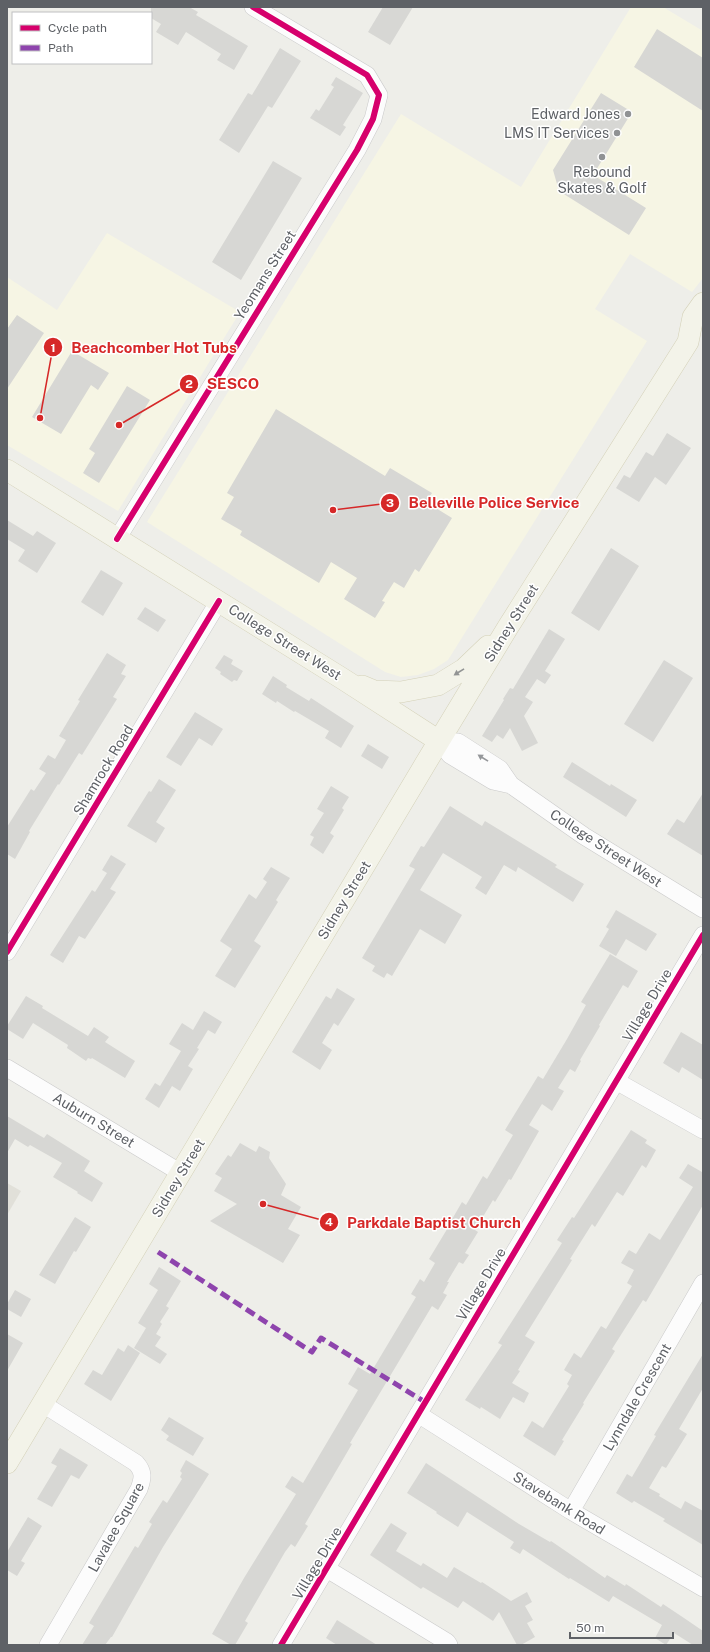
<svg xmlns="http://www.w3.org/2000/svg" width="710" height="1652" font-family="'Public Sans',sans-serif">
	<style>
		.commercial { fill: #f6f5e4 }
		.education { fill: #e1e0d9 }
		.building { fill: #d7d7d4 }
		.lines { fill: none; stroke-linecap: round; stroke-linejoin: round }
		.minor-casing { stroke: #cacaca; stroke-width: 18 }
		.major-casing { stroke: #d4d1b8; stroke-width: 22 }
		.minor { stroke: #fcfcfc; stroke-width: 17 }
		.major { stroke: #f3f3e9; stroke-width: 21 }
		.quiet { stroke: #8e44ad; stroke-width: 5; stroke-dasharray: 10 5; stroke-linecap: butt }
		.cycleway-casing { stroke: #fff; stroke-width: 8 }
		.cycleway { stroke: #d6006c; stroke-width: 6 }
		.oneway { fill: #929494 }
		.oneway2 { fill: #95979a }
		.poi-dot { fill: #909294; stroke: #fff; stroke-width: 1.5 }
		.labels { text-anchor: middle; stroke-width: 3; stroke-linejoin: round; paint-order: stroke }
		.poi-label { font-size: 14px; fill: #5e6166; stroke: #fff; text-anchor: end }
		.street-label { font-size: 14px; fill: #5e6166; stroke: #fff }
		.leader { fill: none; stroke: #d62828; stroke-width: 1.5 }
		.callout-dot { fill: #d62828; stroke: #fff; stroke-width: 1.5 }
		.mark-label { font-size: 12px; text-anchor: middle; font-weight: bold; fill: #fff }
		.callout-label { font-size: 15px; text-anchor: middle; font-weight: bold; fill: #d62828; stroke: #fff; stroke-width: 3; stroke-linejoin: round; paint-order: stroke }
	</style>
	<rect width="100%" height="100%" fill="#eeeee9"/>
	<path class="commercial" d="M631,7h32l40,24v247l-11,14 -62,-38 -35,55 52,32 -199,319 -14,9 -16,6 -17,2 -16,-5 -238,-150 254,-408 120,73z
		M107,233l133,79 -122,199 -111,-66v-168l50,33z"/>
	<path class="education" d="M7,1183l14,8 -14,24z"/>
	<path class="building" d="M151,7h38l9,5 -2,3 52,31 -14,24 -17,-10 4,-6 -35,-22 -8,13 -22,-13 5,-8 -10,-6z
		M383,7h30l-23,38 -22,-13z
		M657,29l46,29v53l-69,-44z
		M280,48l21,13 -29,47 -4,-2 -29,47 -20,-13 29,-47 4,2z
		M336,77l27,16 -20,32 3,2 -6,9 -30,-18 6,-9 3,2 15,-24 -3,-2z
		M601,93l31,19 -39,63 53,33 -17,27 -70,-44 -6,-21z
		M273,161l29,17 -61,102 -29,-18z
		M17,315l27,18 -37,56v-60z
		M72,351l37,22 -11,17 -7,-5 -30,49 -29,-17z
		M127,386l23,14 -51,83 -16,-10 12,-20 -6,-4z
		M276,409l109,67 5,-8 42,25 -6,9 26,16 -33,54 -4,-3 -11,19 -10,-6 -12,19 3,1 -10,16 -31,-19 13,-21 -26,-16 -12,21 -79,-48 2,-4 -21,-12 13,-22 -7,-4z
		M667,433l24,15 -25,37 -11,-8 -16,25 -23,-14 8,-13 6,3 16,-26 7,4z
		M7,520l26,16 4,-5 19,12 -19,30 -19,-12 7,-11 -18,-11z
		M611,548l28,18 -40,65 -28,-18z
		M101,570l22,13 -20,33 -22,-14z
		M145,607l21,13 -8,12 -21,-13z
		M549,629l16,10 -20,32 6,4 -6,9 -8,-5 -12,18 8,5 -9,14 14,27 -16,8 -12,-23 -7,11 -6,-4 -5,7 -10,-6 22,-36 -1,-1 7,-11 3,1z
		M107,653l19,12 -5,9 5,2 -13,21 4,2 -35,56 -3,-2 -20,32 -1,-1 -29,47 1,1 -15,27 -8,-5v-27l24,-38 3,2 12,-18 -7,-4 9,-14 7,4 11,-19 -7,-4 21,-35 -2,-1z
		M224,655l9,5 -2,4 12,7 -6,10 -3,-1 -2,2 -12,-8 1,-2 -6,-4z
		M664,660l29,18 -40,64 -29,-18z
		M273,676l14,9 -1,2 23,14 2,-3 43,28 -13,22 -16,-10 4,-7 -34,-20 -1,1 -17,-11 -1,2 -14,-9z
		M195,712l28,17 -11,17 -13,-8 -18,28 -15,-9z
		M368,744l21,13 -7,12 -21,-13z
		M572,762l38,24 1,-2 26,16 -11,17 -63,-40z
		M159,779l17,11 -20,32 9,6 -9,15 -29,-17 22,-35 2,1z
		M331,786l18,11 -7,11 2,2 -14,23 4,3 -11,18 -13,-9 4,-8 -4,-2 14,-22 -7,-4z
		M703,793v63l-36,-22 10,-15 7,4z
		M450,806l32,20 3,-5 72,44 -2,2 29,17 -11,18 -55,-35 -2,5 -12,-7 -18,30 -11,-7 7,-11 -39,-24 -23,37 42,25 -17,29 -25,-15 -28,47 -5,-3 -3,5 -12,-7 3,-5 -13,-8 53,-89 -6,-3 12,-20 3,1z
		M111,855l15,9 -16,25 6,3 -31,47 -6,-3 -16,27 -13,-8 42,-65 3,2 12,-19 -5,-3z
		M271,867l19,11 -14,22 2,2 -24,39 7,5 -26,42 -20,-12 17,-27 -12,-8 29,-47 7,5 11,-17 -4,-3z
		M616,910l41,24 -11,17 -20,-12 -10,17 -17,-10 10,-17 -3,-2z
		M610,954l28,17 -10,17 -5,-3 -24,40 1,1 -20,34 1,1 -6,11 -5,-3 -12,19 6,3 -12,20 -10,-7 -13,21 10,6 -28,49 -2,-1 -14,23 -2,-2 -18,30 3,2 -13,21 4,2 -6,9 -4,-2 -12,20h2l-6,11 4,2 -9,15 -6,-4 -82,137 2,1 -47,80 3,2 -13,21 -4,-3 -6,8 -40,69 3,2 -13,22h-4l-19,-11 32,-56 52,-84 -11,-7 7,-11 11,7 55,-93 -10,-6 10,-17 12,7 46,-77 -5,-3 9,-15 4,3 11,-19 -6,-4 23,-38h-1l11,-19 4,3 17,-29 4,3 26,-44 -8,-5 33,-54 5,3 24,-40 19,-34 -5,-3z
		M337,988l18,11 -17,27 -4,-3 -12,20 10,7 -12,20 -28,-18 34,-56 5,3z
		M26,996l17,10 -1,2 46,28 6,-9 15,10 -4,5 30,19 -10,17 -33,-20 -1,1 -3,-1 -2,3 -19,-13 1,-3 -35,-22 -10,16 -16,-10v-3z
		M204,1011l18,11 -7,12 -7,-4 -11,18 2,1 -11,17 5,3 -13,22 -8,-5 -13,22 -14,-9 10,-16 5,3 21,-35 -12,-7 13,-21 11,7z
		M681,1032l22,13v35l-21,-13 -3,6 -16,-10z
		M7,1116l37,22 3,-4 43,27 -6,10 19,12 -11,19 -15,-9 1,-1 -25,-15 9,-14 -32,-18 -2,2 -13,-8 -8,14z
		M631,1130l16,10 -2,3 11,7 -10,18 -4,-3 -19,31 -6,-4 -22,35 -3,-3 -22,35 2,1 -47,76 10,6 -17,28 2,1 -8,12 17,10 -5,10 -11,-6 -13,22 -19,-12 -1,2 -15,-9 37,-55 -4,-2 64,-100 -5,-3 15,-23 2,1z
		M240,1143l16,9 3,-6 11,6 -1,6 17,26 -5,11 20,12 -13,22 12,6 -17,28 -73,-42 27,-17 -23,-13 8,-13 -7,-4 13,-19 3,2z
		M688,1164l14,8 1,-2v35l-57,97 -3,-2 -31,49 3,2 -32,52 1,1 -22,36 2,1 -9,15 -32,-20 9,-15 11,7 26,-42 -2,-2 5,-9 -8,-5 10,-17 7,5 20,-32 5,3 26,-43 -5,-3 7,-13 -13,-7 8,-13 7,4 13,-21 11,7 33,-53 -14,-9z
		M75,1217l16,10 -15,25 -2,-1 -19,33 -16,-9z
		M159,1267l22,14 -15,25 3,2 -9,14 2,2 -6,10 5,3 -6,9 12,8 -7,10 -26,-16 12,-20 -8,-5 20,-33 -9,-6z
		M15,1290l16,9 -10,18 -14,-8v-5z
		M7,1334l16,9 -16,28z
		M128,1345l12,8 -29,48 -27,-17 9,-14 9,5 16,-27 6,4z
		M703,1354v34l-24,41 8,5 -21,34 -4,-2 -13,22 11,6 -1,2 22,13 4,-8 18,10v34l-40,-24 2,-2 -31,-18 -2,2 -16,-10 11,-19 5,3 24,-41 -2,-1z
		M169,1417l35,21 -11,18 -27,-16 3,-4 -8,-6z
		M60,1448l28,17 -9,14 -8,-4 -19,32 -15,-8 20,-33 -6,-3z
		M186,1460l23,14 -46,73 -51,90h-1l-6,8h-23l12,-19 -5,-3 46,-77 3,2 14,-24 -3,-2 14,-22 4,3 15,-24 -2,-2 2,-4 -2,-2z
		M426,1463l93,61 31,18 1,-1 54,37 2,-3 18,11 1,-2 35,23 2,-3 21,14 19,13v14h-10l-19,-12 -8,12 -11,-7 7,-13 -49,-29 -4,6 -39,-24 -1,1 -46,-30 -3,5 -10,-6 4,-6 -47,-30 -9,15 -22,-14 1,-1 -30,-19z
		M28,1517l14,9 -21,35 4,2 -8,13 -10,-6v-18z
		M391,1523l16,10 -11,18 25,15 2,-3 24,15 7,-11 27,16 1,-1 29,19 16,-9 5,10 -7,4 8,14 -6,3 8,14 -14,8h-4l-18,-33 -6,9 -30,-20 -5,7 -35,-21 -2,2 -51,-34z
		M337,1620l40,25h-40l-11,-7z"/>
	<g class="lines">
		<defs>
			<path id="minor" d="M117,539l240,-389 16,-31 6,-24 -12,-20 -114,-68
				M439,741l19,1 42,27 11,16 73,51 119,73
				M439,741l11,14 43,26 18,4
				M7,952l212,-351
				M7,1068l174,105
				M616,1081l87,49
				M43,1404l93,59c8,9 7,15 3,26l-91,156
				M418,1414l153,97 132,77
				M571,1511l132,-228
				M327,1569l120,73 2,3
				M281,1645l422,-710"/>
			<path id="major" d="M7,470l336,209 96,62
				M362,686l12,5 27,1 37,-7 26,-16 24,-23
				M7,1463l417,-697 84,-139 180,-285 5,-25 10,-14"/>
		</defs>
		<use href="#minor" class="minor-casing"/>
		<use href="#major" class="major-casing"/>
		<use href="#minor" class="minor"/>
		<use href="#major" class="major"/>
		<path class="quiet" d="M158,1252l154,100 9,-14 104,64"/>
		<defs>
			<path id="cycleway" d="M117,539l240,-389 16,-31 6,-24 -12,-20 -114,-68
				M7,952l212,-351
				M281,1645l422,-710"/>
		</defs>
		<use href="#cycleway" class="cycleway-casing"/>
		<use href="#cycleway" class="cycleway"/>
	</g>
	<defs><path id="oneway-solid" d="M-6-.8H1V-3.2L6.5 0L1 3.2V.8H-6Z"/></defs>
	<use class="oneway" href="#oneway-solid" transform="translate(459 672) rotate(148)"/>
	<use class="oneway2" href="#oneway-solid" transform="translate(483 758) rotate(-148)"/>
	<g class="poi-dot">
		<circle cx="628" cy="114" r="4"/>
		<circle cx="617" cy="133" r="4"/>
		<circle cx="602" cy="157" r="4"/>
	</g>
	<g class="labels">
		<g class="poi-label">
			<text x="620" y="119">Edward Jones</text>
			<text x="609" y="138">LMS IT Services</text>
			<text x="602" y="177" text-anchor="middle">Rebound<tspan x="602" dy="16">Skates &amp; Golf</tspan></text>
		</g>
		<g class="street-label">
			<text transform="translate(265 275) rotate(-58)" y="5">Yeomans Street</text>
			<text transform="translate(511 623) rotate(-58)" y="5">Sidney Street</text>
			<text transform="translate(285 642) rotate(32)" y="5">College Street West</text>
			<text transform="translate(103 770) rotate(-59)" y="5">Shamrock Road</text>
			<text transform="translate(606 848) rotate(33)" y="5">College Street West</text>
			<text transform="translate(344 900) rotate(-59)" y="5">Sidney Street</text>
			<text transform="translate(647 1005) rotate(-59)" y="5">Village Drive</text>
			<text transform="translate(94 1120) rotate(31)" y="5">Auburn Street</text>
			<text transform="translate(178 1178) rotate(-59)" y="5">Sidney Street</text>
			<text transform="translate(481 1284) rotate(-59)" y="5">Village Drive</text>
			<text transform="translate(637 1397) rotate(-60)" y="5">Lynndale Crescent</text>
			<text transform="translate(559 1503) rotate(32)" y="5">Stavebank Road</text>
			<text transform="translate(116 1527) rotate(-61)" y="5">Lavalee Square</text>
			<text transform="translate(317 1563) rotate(-59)" y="5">Village Drive</text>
		</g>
	</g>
	<path class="leader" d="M40 418L53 347M119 425L189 384M333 510L390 503M263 1204L329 1222"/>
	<g class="callout-dot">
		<circle cx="40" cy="418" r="4"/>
		<circle cx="119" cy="425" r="4"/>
		<circle cx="333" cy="510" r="4"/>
		<circle cx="263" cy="1204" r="4"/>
		<circle cx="53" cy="347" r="10"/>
		<circle cx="189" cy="384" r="10"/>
		<circle cx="390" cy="503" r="10"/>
		<circle cx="329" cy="1222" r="10"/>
	</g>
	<g class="mark-label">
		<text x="53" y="352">1</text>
		<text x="189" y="388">2</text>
		<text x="390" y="507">3</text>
		<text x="329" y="1226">4</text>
	</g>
	<g class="callout-label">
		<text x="154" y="353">Beachcomber Hot Tubs</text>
		<text x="233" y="389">SESCO</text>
		<text x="494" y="508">Belleville Police Service</text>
		<text x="434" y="1228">Parkdale Baptist Church</text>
	</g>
	<rect width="710" height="1652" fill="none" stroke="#5e6166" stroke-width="16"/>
	<rect x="12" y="12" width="140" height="52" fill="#ffffff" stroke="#bfc0c2"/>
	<rect x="20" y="25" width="20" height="6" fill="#d6006c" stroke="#bfc0c2"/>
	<text x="48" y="32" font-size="12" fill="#5e6166">Cycle path</text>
	<rect x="20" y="45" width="20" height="6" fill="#8e44ad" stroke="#bfc0c2"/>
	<text x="48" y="52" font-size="12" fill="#5e6166">Path</text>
	<path d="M570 1632v6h103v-6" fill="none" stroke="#5e6166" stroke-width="2"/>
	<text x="576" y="1632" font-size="12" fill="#5e6166" stroke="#ffffff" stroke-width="3" paint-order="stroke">50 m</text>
</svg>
